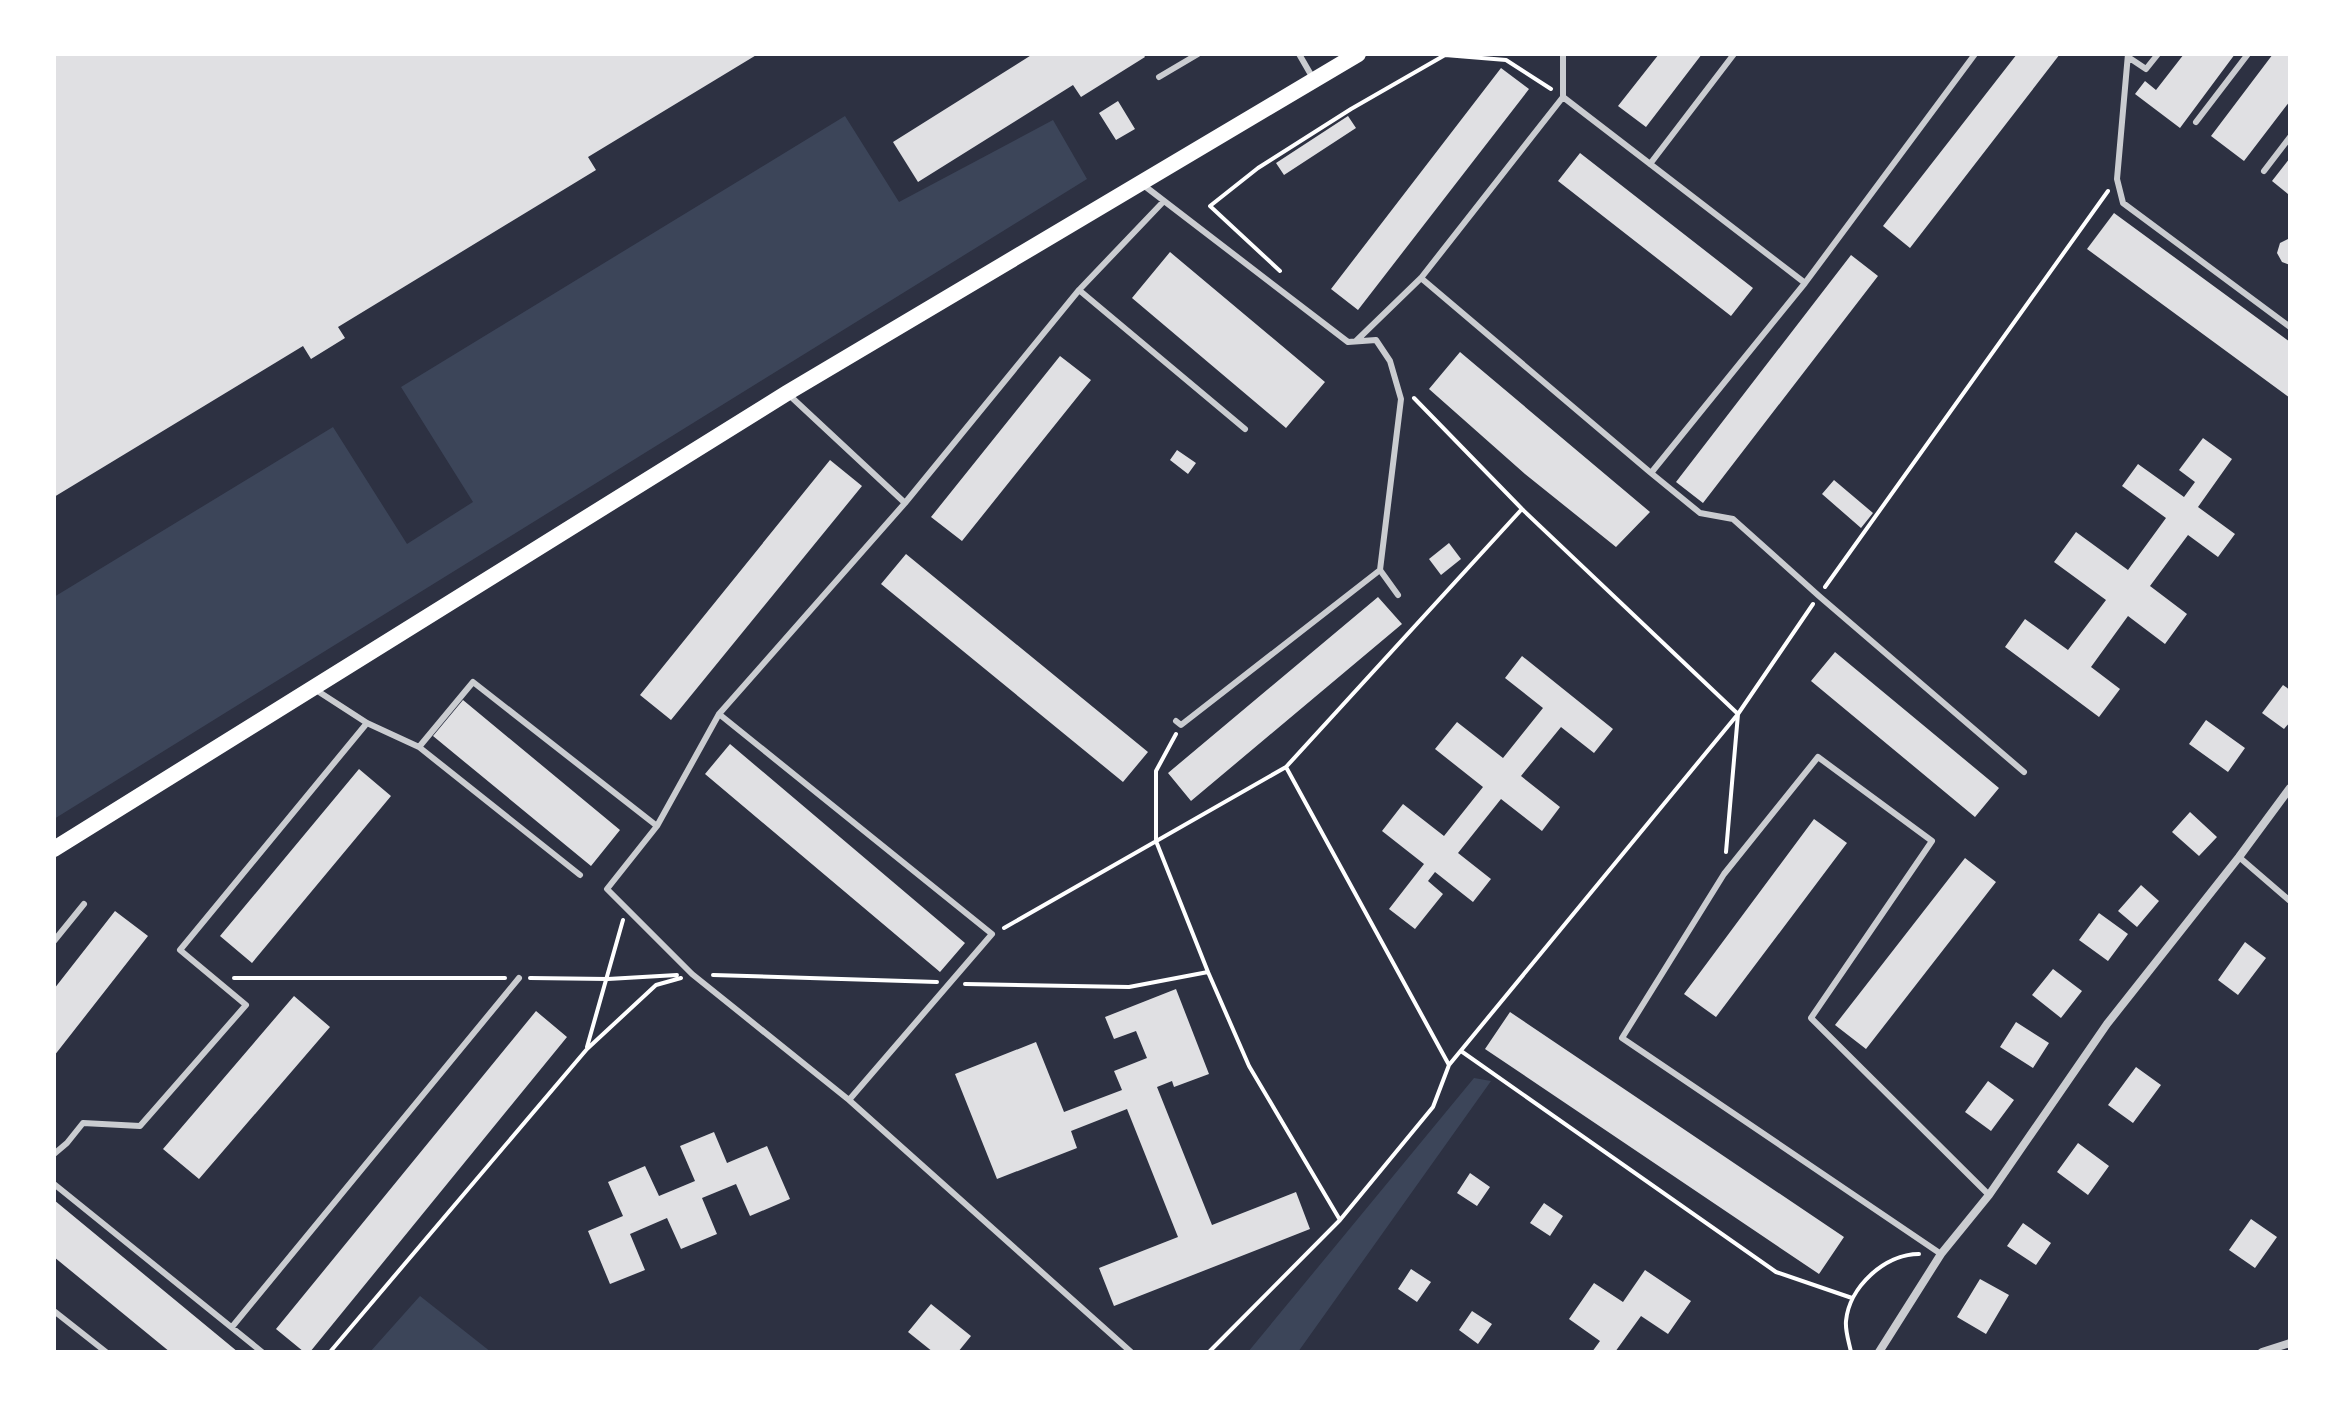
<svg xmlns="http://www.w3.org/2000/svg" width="2344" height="1406" font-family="Mulish,sans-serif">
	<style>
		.green { fill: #3c4559 }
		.building { fill: #e0e0e3 }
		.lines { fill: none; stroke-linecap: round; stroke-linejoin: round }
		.path { stroke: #fff; stroke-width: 4 }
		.service { stroke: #caccd0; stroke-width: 6 }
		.minor { stroke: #caccd0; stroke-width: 8 }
		.secondary { stroke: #fff; stroke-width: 16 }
	</style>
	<rect width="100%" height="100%" fill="#2d3142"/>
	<path class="green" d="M845,116l54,86 154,-82 34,59 -1033,640v-222l279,-170 74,117 66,-42 -72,-115z
		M1474,1078l17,3 -193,271h-50z
		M420,1296l71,56h-121z"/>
	<path class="building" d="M54,54h704l-170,103 8,13 -258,157 7,11 -34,21 -8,-13 -249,151z
		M1033,54h110l2,3 -64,40 -8,-12 -155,97 -25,-40z
		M1659,54h43l-56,73 -28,-21z
		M2017,54h43l-150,194 -27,-22z
		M2184,54h51l-55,74 -45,-34 10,-13 11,9z
		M2273,54h17v47l-46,60 -33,-25z
		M1501,68l28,21 -171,221 -27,-21z
		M1118,101l17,28 -19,11 -17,-27z
		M1348,116l8,12 -72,47 -8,-12z
		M1580,153l173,135 -22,28 -173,-135z
		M2290,158v34l-2,2 -16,-13z
		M2114,213l176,129v56l-203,-149z
		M2290,238v27l-8,-3 -5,-9 3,-10z
		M1170,252l155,130 -39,46 -154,-130z
		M1851,255l27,21 -175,227 -27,-21z
		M1460,352l190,160 -34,35 -91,-73 -96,-85z
		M1060,356l31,24 -129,161 -31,-24z
		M2203,438l29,21 -34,48 37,27 -17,23 -30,-22 -38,51 37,28 -22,30 -37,-28 -37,51 29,22 -21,28 -94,-70 20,-28 43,31 38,-50 -52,-38 22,-30 52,38 38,-52 -44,-32 16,-22 46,33 11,-15 -16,-12z
		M1177,450l19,13 -8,11 -18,-14z
		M830,460l32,26 -191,234 -31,-25z
		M1834,480l39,33 -12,15 -39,-34z
		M1449,543l12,16 -20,16 -12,-16z
		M906,554l242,198 -25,30 -242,-198z
		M1378,597l24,27 -211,177 -23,-28z
		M1835,652l164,136 -24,29 -164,-136z
		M1522,656l91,73 -19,24 -33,-26 -40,49 39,31 -18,24 -41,-32 -43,54 33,26 -18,23 -38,-30 -7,9 15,13 -28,35 -26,-20 35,-45 -42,-33 21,-27 41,32 39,-49 -48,-38 22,-27 46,36 40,-50 -38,-30z
		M2283,685l7,5v32l-6,7 -22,-16z
		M463,700l157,130 -29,36 -158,-130z
		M2206,720l39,28 -17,24 -39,-28z
		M730,744l235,199 -25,29 -235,-198z
		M359,769l32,27 -139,167 -32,-27z
		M2190,812l27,25 -18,19 -27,-24z
		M1814,819l33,24 -131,174 -32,-23z
		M1965,858l31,24 -130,167 -31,-24z
		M2141,885l18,16 -22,26 -19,-16z
		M115,911l33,25 -94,120v-67z
		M2099,913l29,21 -20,27 -29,-21z
		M2245,942l21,16 -28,37 -20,-15z
		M2053,969l29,22 -21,27 -29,-23z
		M1176,989l33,85 -35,13 -2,-6 -15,6 55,138 84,-33 14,37 -196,77 -15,-38 79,-31 -51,-128 -56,22 6,17 -80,31 -42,-105 81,-32 28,70 58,-22 -8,-19 33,-13 -11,-27 -22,8 -9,-22z
		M294,996l36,31 -131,152 -36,-30z
		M536,1011l31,26 -257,315h-6l-28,-23z
		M1510,1012l334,225 -25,37 -334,-225z
		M2016,1022l33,21 -16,25 -33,-21z
		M2136,1067l25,18 -28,38 -25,-18z
		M1988,1081l26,19 -23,31 -26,-19z
		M714,1132l13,31 40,-17 23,53 -40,17 -14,-32 -34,14 15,36 -36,15 -14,-31 -37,16 15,36 -35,14 -22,-53 35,-15 -15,-34 37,-16 14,30 36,-15 -15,-35z
		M2078,1143l31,23 -21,29 -31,-23z
		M1470,1173l20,14 -13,19 -20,-13z
		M54,1200l184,152h-68l-116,-95z
		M1544,1203l19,13 -13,20 -20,-13z
		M2251,1219l26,18 -22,31 -26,-18z
		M2023,1223l28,20 -15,22 -29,-19z
		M1411,1269l20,13 -14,20 -19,-13z
		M1645,1270l46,31 -23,33 -27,-18 -26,36h-23l8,-11 -31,-22 25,-36 29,19z
		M1980,1279l29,16 -23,39 -29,-17z
		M931,1304l40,32 -13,16h-25l-25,-20z
		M1472,1311l20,13 -14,20 -19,-14z"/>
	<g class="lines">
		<path class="path" d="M1280,271l-70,-65 48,-38 93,-59 94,-54 61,5 45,29
			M1414,398l108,111 216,205 -12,138
			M1825,587l283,-396
			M1176,734l-20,37v70l52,131
			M1286,767l236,-258
			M1004,928l282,-161 163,298
			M713,975l224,7
			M234,978h271
			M530,978l78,1 69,-4
			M965,984l164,3 79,-15 41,94 91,154
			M587,1047l36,-127
			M1461,1051l315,221 76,26
			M330,1352l257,-303 69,-64 25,-7
			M1209,1352l131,-132 93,-113 16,-42 289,-351 75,-110
			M1851,1352c-2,-10 -6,-21 -5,-31 3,-34 39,-67 73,-67"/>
		<path class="service" d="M1299,54l15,26
			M1563,54v43l242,186
			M2128,54l-11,125 6,24 167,124
			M2128,57l18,12 12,-15
			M1159,77l39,-23
			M2196,122l52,-68
			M1650,164l84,-110
			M2264,171l26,-34
			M1142,184l206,158 28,-2 14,21 11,38 -21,171 18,25
			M1421,278l230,195 154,-190 170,-229
			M1079,290l166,139
			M1356,341l65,-63 142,-181
			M788,394l117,109
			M1651,473l49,40 33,6 86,77 205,176
			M316,690l51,33 52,24 54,-65 184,144 62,-112 186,-211 174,-213 84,-88
			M719,714l273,220 -143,166
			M1176,721l5,4 199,-155
			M419,747l161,128
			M657,826l-50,63 85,85 157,126 282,252
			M2239,857l51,44
			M54,941l30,-37
			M54,1154l13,-11 16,-20 57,3 106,-121 -66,-55 187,-227
			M54,1184l208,168
			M1941,1254l-319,-216 102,-164 94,-117 114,84 -121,177 178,177
			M54,1311l52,41
			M232,1327l287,-349"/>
		<path class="minor" d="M1879,1352l62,-98 48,-59 118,-171 132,-167 51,-69
			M2262,1352l28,-9"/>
		<path class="secondary" d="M54,849l733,-456 571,-339"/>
	</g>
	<rect width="2344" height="1406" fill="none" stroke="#ffffff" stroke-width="112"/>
</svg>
